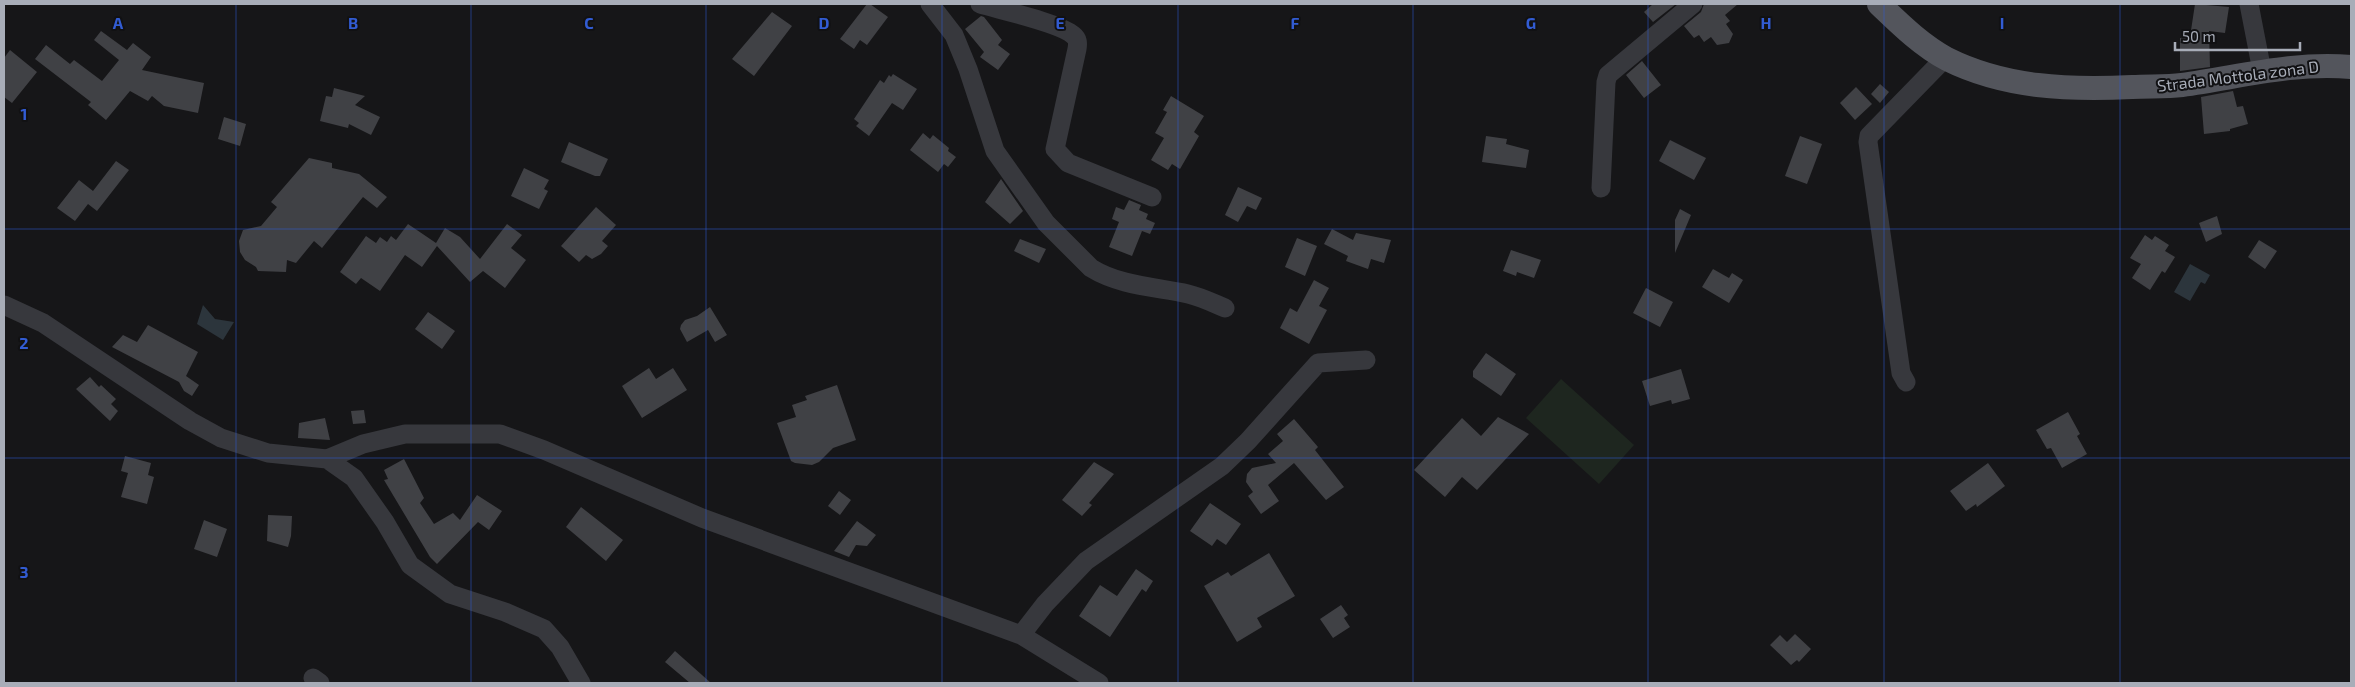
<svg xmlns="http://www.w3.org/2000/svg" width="2355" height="687" font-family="'Exo 2',sans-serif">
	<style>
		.green { fill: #1e261f }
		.water { fill: #2c353c }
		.building { fill: #404145 }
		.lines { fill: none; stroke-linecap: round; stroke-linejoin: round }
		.minor { stroke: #37383d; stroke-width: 19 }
		.major { stroke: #53555c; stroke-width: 24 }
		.grid { fill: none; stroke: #325cd3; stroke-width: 1; stroke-opacity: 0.55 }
		.labels { text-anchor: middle; stroke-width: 4; stroke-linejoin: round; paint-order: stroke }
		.street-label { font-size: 16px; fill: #a8adb8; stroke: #111113 }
		.grid-label { font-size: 16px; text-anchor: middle; font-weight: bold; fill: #325cd3; stroke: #111113; stroke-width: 4; stroke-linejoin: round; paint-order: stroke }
	</style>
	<rect width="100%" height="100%" fill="#161618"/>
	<path class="green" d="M1561,379l73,66 -35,39 -73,-66z"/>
	<path class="water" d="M2190,264l20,11 -5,9 -4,-2 -11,19 -16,-9z
		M203,305l12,14 19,3 -11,18 -26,-16z"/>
	<path class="building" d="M867,4h3l18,13 -21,28 -7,-5 -6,9 -14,-10z
		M1653,4h23l-23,18 -9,-10z
		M1704,4h34l-13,11 5,6 -4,3 7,10 -4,9 -12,2 -6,-8 -7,5 -5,-7 -5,3 -10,-12 17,-14z
		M2195,4l34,3 -4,26 -16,-2 1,36 -30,4v-33l10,-1z
		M772,12l20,14 -38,50 -22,-17z
		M981,16l3,1 18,23 -4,5 12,9 -12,16 -18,-13 4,-5 -19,-23z
		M101,31l26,19 6,-7 18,14 -9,13 62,13 -6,30 -34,-7 -12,-10 -4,5 -18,-10 -24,29 -18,-15 3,-3 -56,-43 11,-14 24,19 4,-4 28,21 17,-21 -25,-20z
		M10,50l27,22 -25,31 -8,-6v-39z
		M1642,61l19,24 -17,13 -18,-23z
		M893,74l24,15 -14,21 -11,-7 -23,33 -13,-10 3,-3 -5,-4 26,-39 4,3 5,-8 2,2z
		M1880,84l9,8 -9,11 -9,-9z
		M1856,87l16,17 -17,16 -15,-17z
		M334,88l31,8 -10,9 25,12 -9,18 -22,-11 -1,4 -28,-7 6,-25 6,1z
		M2233,91l4,16 6,-1 5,18 -18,5v2l-26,3 -3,-37z
		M1171,96l33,20 -10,16 5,4 -19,33 -8,-5 -4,6 -17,-10 13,-22 -9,-5 12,-21 -4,-2z
		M224,117l22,7 -6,22 -22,-7z
		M923,133l7,6 3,-4 16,13 -1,3 8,6 -8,10 -4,-3 -6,8 -28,-22z
		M1486,136l21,3 -1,5 23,6 -3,18 -44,-6z
		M1800,136l22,8 -15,40 -22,-8z
		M1670,140l36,18 -12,22 -35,-19z
		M569,142l39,17 -8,17h-5l-34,-14z
		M309,158l23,5v5l27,6 28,23 -10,11 -14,-11 -41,51 -8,-7 -18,22 -9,-3 -1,12 -28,-1 -2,-4 -11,-7 -5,-8 -1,-11 4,-11 18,-4 16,-19 -6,-5z
		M116,161l13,9 -32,41 -9,-7 -13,17 -18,-13 22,-28 14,11z
		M524,168l25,12 -5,9 4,2 -9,18 -28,-13z
		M1001,179l22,32 -13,13 -25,-22z
		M1238,187l24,11 -6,12 -9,-4 -9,16 -13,-7z
		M1129,200l12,5 -2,5 9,4 -2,5 9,4 -5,11 -8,-3 -10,25 -23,-9 10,-25 -7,-3 4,-12 8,3z
		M596,207l20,18 -14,16 6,5 -7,8 -9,5 -6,-4 -7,7 -18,-16z
		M1680,209l11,6 -16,38v-33z
		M2217,216l5,18 -16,8 -7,-19z
		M408,224l28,19 9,-15 15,9 20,22 27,-35 15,11 -11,13 15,12 -21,28 -22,-17 -13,11 -33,-36 -15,21 -17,-12 -25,36 -19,-13 -5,6 -16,-12 26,-36 10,7 4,-6 7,5 4,-6 5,4z
		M1332,229l21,11 3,-7 35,7 -7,23 -13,-4 -3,10 -22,-8 2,-5 -24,-12z
		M2145,235l7,5 3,-4 14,9 -4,6 10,6 -10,16 -3,-2 -12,19 -18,-12 9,-14 -11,-6z
		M1297,238l20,8 -12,30 -20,-9z
		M1020,239l26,10 -7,14 -25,-12z
		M2259,240l18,11 -12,18 -17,-12z
		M1511,250l30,10 -7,18 -17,-6 -1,4 -13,-5z
		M1713,269l16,9 3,-5 11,7 -14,23 -27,-16z
		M1314,280l15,8 -10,18 8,4 -18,34 -29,-16 10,-20 7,4z
		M1646,288l27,14 -13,25 -27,-14z
		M710,307l17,28 -12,7 -7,-12 -21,12 -7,-13 1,-4 4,-5 12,-4z
		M428,312l27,19 -13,18 -27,-20z
		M148,325l50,27 -12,24 13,9 -7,11 -8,-5 -5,-9 -67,-35 11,-12 14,7z
		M1486,353l30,21 -15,22 -28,-19v-6z
		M649,368l7,11 17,-11 14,22 -45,28 -20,-32z
		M1681,369l9,30 -18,5 -1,-4 -21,6 -8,-25z
		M90,377l9,10 2,-2 15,14 -5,5 7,7 -8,10 -34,-32z
		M837,385l19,55 -23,8 -14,14 -7,3 -17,-2 -4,-2 -14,-38 19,-6 -4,-12 15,-5 -2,-4z
		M364,410l2,13 -13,1 -2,-13z
		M2068,412l12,22 -3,2 10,18 -25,14 -11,-20 -4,1 -11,-19z
		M1498,417l31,17 -52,56 -15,-13 -17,20 -31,-27 48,-52 19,18z
		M325,418l5,22 -32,-2 1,-15z
		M1294,419l24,28 -3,3 29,37 -18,13 -32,-37 -26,22 11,16 -18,13 -13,-18 5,-4 -7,-10 1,-8 5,-6 24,-5 -8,-9 15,-13 -6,-7z
		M125,456l26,7 -3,12 6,2 -7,27 -26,-7 7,-24 -7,-2z
		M404,459l20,39 -4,5 14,21 19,-11 7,7 17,-25 25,16 -13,19 -11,-8 -41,42 -7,-7 -46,-77 4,-1 -4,-9z
		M1094,462l20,12 -25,29 3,2 -10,11 -20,-16z
		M1988,463l17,23 -28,21 -1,-3 -10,7 -16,-20z
		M839,491l12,9 -11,15 -12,-9z
		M1210,503l31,21 -15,21 -9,-6 -5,7 -22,-15z
		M581,507l42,33 -17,21 -40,-34z
		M268,515l24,1 -1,20 -3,11 -21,-6z
		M204,520l23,9 -10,28 -23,-8z
		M857,521l19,14 -9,11 -11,-1 -7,12 -15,-6z
		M1269,553l26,43 -38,22 5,9 -25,15 -33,-56 24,-14 3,4z
		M1136,569l17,12 -7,11 -4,-3 -32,48 -31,-21 21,-31 17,11z
		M1341,605l7,10 -4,3 6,9 -17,11 -13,-19z
		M1795,634l16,15 -12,13 -2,-2 -6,5 -21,-20 10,-10 7,7z
		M675,651l36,32h-21l-25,-21z"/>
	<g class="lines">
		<path class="minor" d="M930,4l24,31 14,34 27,82 51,72 45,45c29,18 65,19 97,26 13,3 25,9 37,14
			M980,4c20,6 80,19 93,31 5,4 5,8 4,14l-22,100 13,14 84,34
			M2249,4l13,67
			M1601,188l5,-106 2,-7 85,-71
			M4,305l39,18 147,98 31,17 47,15 59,6 36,-15 42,-10h95l44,16 158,68 319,117 78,48
			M1906,382l-5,-9 -33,-231 1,-6 76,-78
			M327,459l27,19 31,44 25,43 40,29 55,18 39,17 16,18 21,36
			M1021,635l24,-31 41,-43 136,-95 26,-25 70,-78 48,-3
			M313,678l7,5"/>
		<path class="major" d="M1879,4c21,20 42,41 68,55 58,29 122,31 185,28 17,-1 34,0 50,-2 58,-8 110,-23 169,-18"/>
	</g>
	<path class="grid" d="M236,4v679M471,4v679M706,4v679M942,4v679M1178,4v679M1413,4v679M1648,4v679M1884,4v679M2120,4v679M4,229h2347M4,458h2347"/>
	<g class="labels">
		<g class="street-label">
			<text transform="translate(2238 76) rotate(-7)" y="6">Strada Mottola zona D</text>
		</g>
	</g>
	<g class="grid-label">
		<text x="118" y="29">A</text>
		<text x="353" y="29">B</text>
		<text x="589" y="29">C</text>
		<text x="824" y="29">D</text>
		<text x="1060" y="29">E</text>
		<text x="1295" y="29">F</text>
		<text x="1531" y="29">G</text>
		<text x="1766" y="29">H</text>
		<text x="2002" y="29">I</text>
		<text x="24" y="120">1</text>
		<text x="24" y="349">2</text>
		<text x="24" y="578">3</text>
	</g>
	<rect width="2355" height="687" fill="none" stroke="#a8adb8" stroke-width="10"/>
	<path d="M2175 42v8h125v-8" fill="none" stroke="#a8adb8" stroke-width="2.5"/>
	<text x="2182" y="42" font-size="15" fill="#a8adb8" stroke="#111113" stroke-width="4" paint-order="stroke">50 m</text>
</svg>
